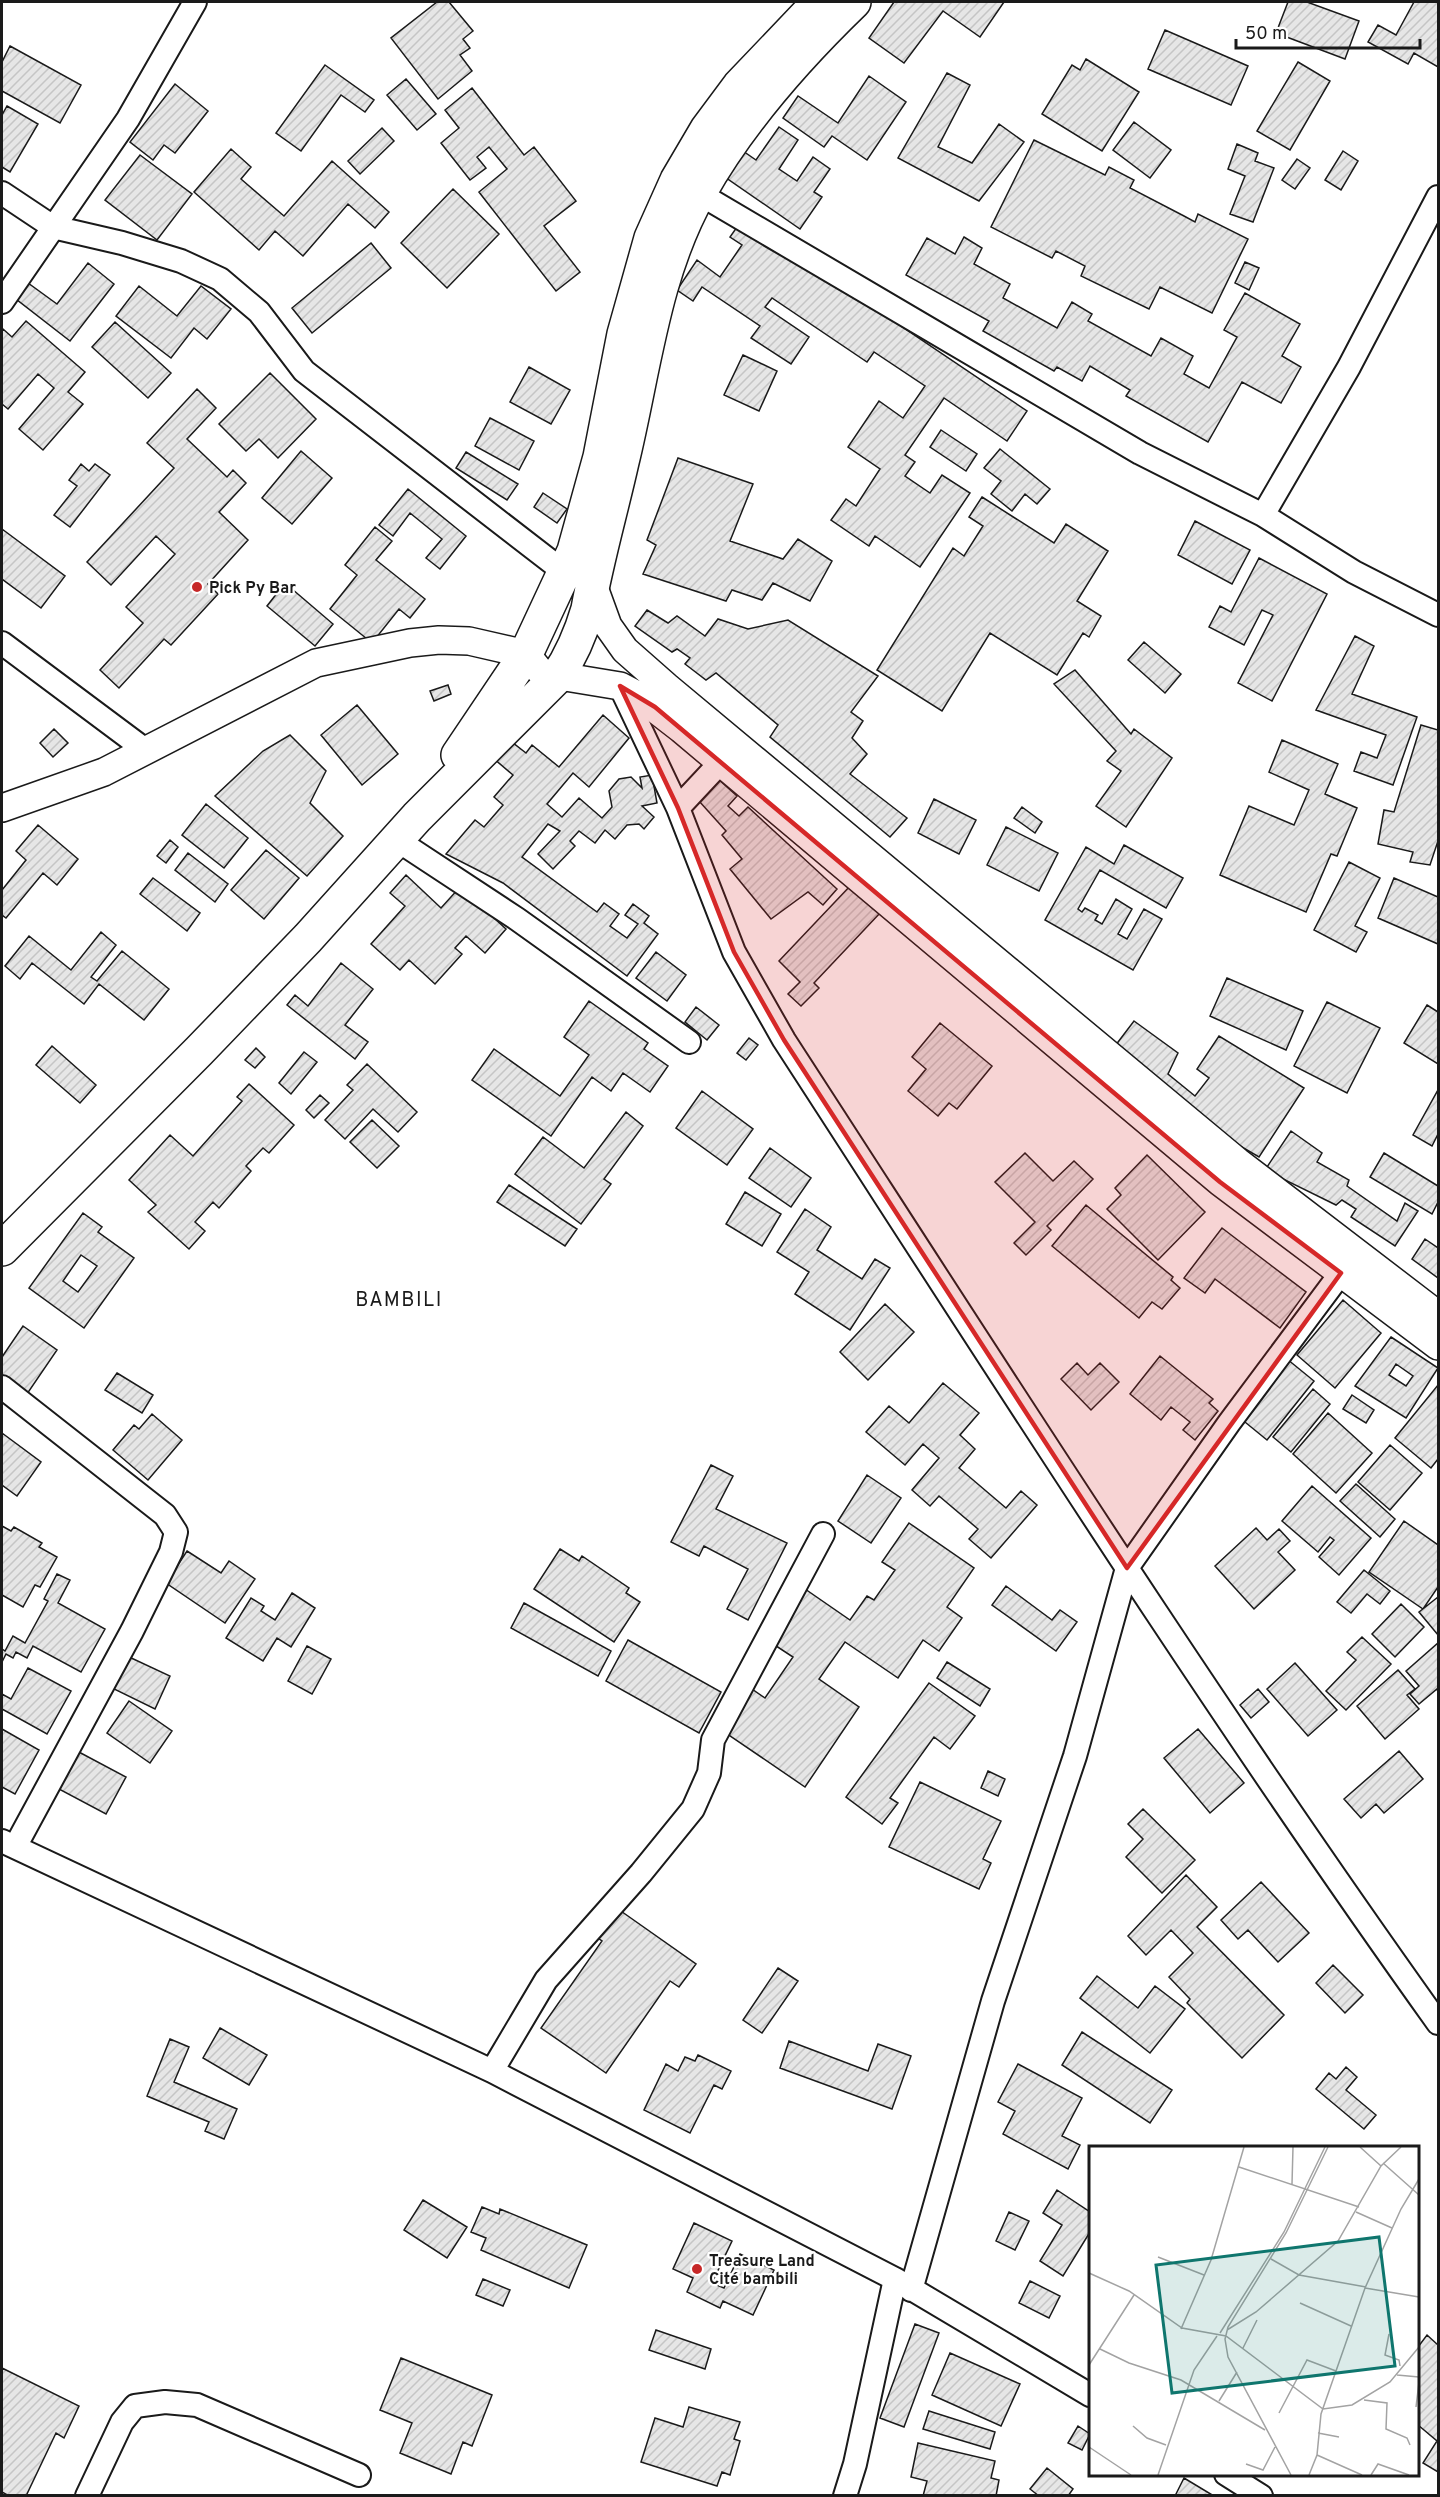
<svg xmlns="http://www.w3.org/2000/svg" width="1440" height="2497" font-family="Overpass,sans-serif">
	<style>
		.building { fill: url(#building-hatch); stroke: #1a1a1a; stroke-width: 1.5; fill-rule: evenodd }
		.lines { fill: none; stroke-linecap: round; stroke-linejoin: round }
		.minor-casing { stroke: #1a1a1a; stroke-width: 26 }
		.tertiary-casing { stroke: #1a1a1a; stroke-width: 30 }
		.trunk-casing { stroke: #1a1a1a; stroke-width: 36 }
		.minor { stroke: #fff; stroke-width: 22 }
		.tertiary { stroke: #fff; stroke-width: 27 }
		.trunk { stroke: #fff; stroke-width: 33 }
		.marked { fill: #d62828; fill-opacity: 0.2; stroke: #d62828; stroke-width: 4.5; stroke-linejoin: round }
		.poi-dot { fill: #c62828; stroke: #fff; stroke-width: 2 }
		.labels { text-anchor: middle; stroke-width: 4.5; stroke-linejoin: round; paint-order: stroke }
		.poi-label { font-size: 16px; font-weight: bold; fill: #1a1a1a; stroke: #fff; text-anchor: start }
		.quarter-label { font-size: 20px; letter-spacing: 1.5px; fill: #1a1a1a; stroke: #fff }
		.inset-road { fill: none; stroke: #a3a3a3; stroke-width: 1.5 }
		.view { fill: #0f766e; fill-opacity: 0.15; stroke: #0f766e; stroke-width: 3 }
		.inset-edge { fill: none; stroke: #1a1a1a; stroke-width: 3 }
	</style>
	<defs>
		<pattern id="building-hatch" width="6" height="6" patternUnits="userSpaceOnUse" patternTransform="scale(1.5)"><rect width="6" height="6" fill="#e6e6e6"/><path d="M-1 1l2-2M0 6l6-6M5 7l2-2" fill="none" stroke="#c5c5c5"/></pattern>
	</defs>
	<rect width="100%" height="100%" fill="#fff"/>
	<path class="building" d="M437,2h12l24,29 -10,8 7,9 -10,7 12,16 -34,28 -47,-61z
		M894,2h110l-24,35 -37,-26 -39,52 -35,-25z
		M1288,2h19l52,19 -14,38 -69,-26z
		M1414,2h24v65l-24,-14 -6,11 -40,-22 10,-17 18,10z
		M1165,30l83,36 -17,39 -83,-36z
		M10,46l71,39 -21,38 -58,-32v-29z
		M1086,59l53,33 -37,59 -60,-37 30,-49 8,5z
		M1298,62l32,19 -40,69 -33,-19z
		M325,65l49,35 -9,12 -24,-17 -40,56 -25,-18z
		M947,73l23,12 -32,62 34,16 27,-39 25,18 -45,59 -81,-43z
		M869,76l37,26 -39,58 -35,-24 -8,11 -41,-29 15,-22 40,27z
		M406,79l30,35 -19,16 -30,-35z
		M175,84l33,27 -33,42 -11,-8 -11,15 -23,-18z
		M472,88l52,67 10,-8 42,54 -32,25 36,46 -24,19 -77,-99 28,-23 -18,-22 -12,10 9,11 -16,12 -29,-37 18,-15 -14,-18z
		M7,106l31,18 -28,48 -8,-5v-52z
		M1134,122l37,28 -21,28 -37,-28z
		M779,127l19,13 -19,29 18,12 16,-24 17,12 -16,23 8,5 -22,32 -78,-54 18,-26 16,11z
		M382,128l12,13 -34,33 -12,-13z
		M1034,140l71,35 4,-8 25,13 -4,8 54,28 11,6 3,-8 50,25 -36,74 -52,-26 -11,22 -68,-33 4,-10 -29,-15 -4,7 -61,-31z
		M1237,144l21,9 -3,8 19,7 -21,54 -23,-8 15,-38 -17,-7z
		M231,149l20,18 -10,12 43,37 48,-55 57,51 -14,16 -27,-24 -45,52 -28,-25 -16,19 -65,-58z
		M1343,151l15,10 -17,29 -16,-10z
		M140,155l52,39 -35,46 -52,-40z
		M1297,159l13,9 -15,21 -13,-9z
		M453,189l46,45 -52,54 -46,-45z
		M737,227l20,2 270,182 -20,30 -63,-43 -39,57 10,7 -10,14 25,17 12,-18 28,18 -50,74 -45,-31 -6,10 -38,-26 15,-21 10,7 24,-37 -32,-22 31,-46 24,17 22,-32 -51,-34 -7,10 -95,-64 -7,9 44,30 -18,27 -40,-26 9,-12 -58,-39 -9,14 -16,-11 20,-30 23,17 22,-32 -12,-8z
		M964,237l18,11 -8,16 36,20 -7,14 54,30 15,-26 20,12 -4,7 63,35 10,-18 32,18 -9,18 25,14 28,-51 -13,-7 21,-37 55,31 -18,32 19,11 -20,36 -39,-21 -34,60 -82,-46 4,-6 -40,-24 -8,15 -25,-14 -3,4 -71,-40 6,-10 -83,-46 21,-37 28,16z
		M371,243l20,25 -79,65 -20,-25z
		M1245,262l14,6 -10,22 -14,-7z
		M88,263l26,21 -44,57 -54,-42 12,-16 29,21z
		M139,286l38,30 24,-30 30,23 -24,30 -13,-11 -23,30 -55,-42z
		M26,321l59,51 -17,20 15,12 -40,46 -24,-21 35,-41 -16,-14 -30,35 -6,-5v-72l1,-3 9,8z
		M115,322l56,51 -23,25 -56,-51z
		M743,355l34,16 -18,40 -35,-16z
		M529,367l41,23 -19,34 -41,-22z
		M270,373l46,46 -38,39 -19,-19 -13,12 -27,-27z
		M197,389l19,19 -29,31 40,38 6,-7 13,13 -27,29 29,28 -40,44 10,10 -47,51 -7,-6 -45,49 -19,-18 43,-47 -17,-16 49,-53 -19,-18 -45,49 -24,-23 87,-94 -27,-25z
		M490,418l44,23 -15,29 -44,-24z
		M941,430l36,24 -11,17 -36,-24z
		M1000,449l50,40 -13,15 -12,-10 -13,17 -21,-17 10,-13 -17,-13z
		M301,451l31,27 -40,46 -30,-26z
		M466,452l52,32 -11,16 -51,-32z
		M678,458l75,26 -23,57 53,18 15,-20 34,22 -22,40 -37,-18 -11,17 -30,-10 -6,11 -83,-27 13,-29 -9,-5z
		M81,464l8,7 6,-7 15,11 -40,52 -16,-12 23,-29 -8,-6z
		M408,489l58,47 -26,33 -14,-11 16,-19 -32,-26 -17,23 -14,-11z
		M543,493l24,16 -10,14 -23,-16z
		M982,497l72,46 12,-19 42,27 -31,50 24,15 -12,21 -6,-4 -26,42 -67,-42 -48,78 -65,-41 76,-122 11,8 19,-30 -14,-9z
		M1195,521l55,29 -18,34 -54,-29z
		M375,527l17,14 -16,19 49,39 -15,19 -11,-9 -27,34 -42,-34 27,-34 -12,-10z
		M2,529l63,47 -24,32 -39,-29z
		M1259,558l68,36 -55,107 -34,-18 35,-68 -11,-5 -18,35 -35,-18 11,-21 11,6z
		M285,583l48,41 -18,22 -48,-40z
		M647,610l21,13 9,-7 28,20 13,-17 30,10 40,-9 90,56 -27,36 12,9 -11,17 15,16 -17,20 57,44 -17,19 -120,-100 8,-12 -62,-52 -10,7 -21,-16 5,-6 -13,-9 -5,3 -37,-26z
		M1355,636l19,10 -22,48 65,23 -24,68 -39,-14 7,-19 16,6 9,-23 -70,-25z
		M1144,642l37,32 -16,19 -37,-33z
		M1075,670l56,64 3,-5 38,29 -46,69 -30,-21 25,-35 -14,-10 9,-10 -62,-67z
		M448,685l3,9 -17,7 -4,-10z
		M357,705l41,49 -36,31 -41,-50z
		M603,715l26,23 -40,49 -16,-14 -26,31 15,13 17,-19 23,20 10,-11 -3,-16 10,-12 12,-2 11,11 -2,-11 12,-2 5,28 -15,3 12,11 -10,12 -5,-5 -12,1 -12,14 -10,-9 -10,13 -16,-12 -9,10 5,5 -22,23 -15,-15 22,-23 -12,-7 -26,33 75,55 7,-9 15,11 -9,12 17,12 11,-14 -13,-9 8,-11 16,12 -5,7 14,11 -31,42 -124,-93 -57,-29 29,-34 9,7 19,-22 -9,-8 19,-22 -20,-17 15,-19 18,14 6,-8 27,22z
		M1421,725l17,5v111l-8,24 -20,-3 3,-10 -35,-8 6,-34 10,2z
		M54,729l14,14 -15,14 -13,-14z
		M290,735l36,36 -16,32 33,33 -36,40 -92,-80 48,-45z
		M1282,740l56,24 -13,30 32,14 -20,48 -6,-2 -25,58 -86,-37 29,-69 45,19 15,-35 -40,-18z
		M718,779l19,17 -9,10 11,10 9,-9 89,82 -14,16 -15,-13 -37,27 -41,-50 12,-10 -20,-24 4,-4 -27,-30z
		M934,799l42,21 -17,34 -41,-21z
		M206,804l42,34 -24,30 -42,-33z
		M1022,807l20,15 -7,11 -21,-15z
		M38,825l40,34 -21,26 -14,-12 -37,45 -4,-3v-25l24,-30 -10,-9z
		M1006,827l52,26 -19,38 -52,-26z
		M170,840l8,7 -12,16 -9,-7z
		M1124,845l59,33 -17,30 -66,-38 -22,39 4,3 3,-4 13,7 -3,5 7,4 14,-25 16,10 -14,25 9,5 17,-30 18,10 -29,51 -88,-50 41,-73 28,17z
		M266,850l33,28 -35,41 -33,-29z
		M188,853l40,31 -13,18 -40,-32z
		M1349,862l31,16 -25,48 12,6 -11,20 -42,-22z
		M406,875l35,33 19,-21 46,42 -21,24 -19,-17 -11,12 7,6 -27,30 -26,-24 -9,10 -29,-26 34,-38 -15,-13z
		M153,878l47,35 -13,18 -47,-37z
		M1394,878l44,19v47l-60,-26z
		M851,885l29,28 -66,70 5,5 -18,18 -13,-12 12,-12 -21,-21z
		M101,932l15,13 -25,32 6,4 25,-30 47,38 -25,31 -45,-36 -15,20 -52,-41 -12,16 -15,-13 24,-30 42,34z
		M656,952l30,23 -19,26 -31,-23z
		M341,963l32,26 -28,36 23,17 -13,17 -68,-54 8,-10 13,11z
		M1227,978l76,33 -17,39 -76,-34z
		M589,1001l59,42 -4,6 24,17 -18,26 -27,-19 -12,18 -19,-14 -41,59 -79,-56 22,-31 66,47 29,-41 -25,-18z
		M1327,1002l53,26 -33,65 -53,-27z
		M1427,1005l11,7v52l-34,-21z
		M696,1007l23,18 -12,15 -22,-18z
		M1134,1021l44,32 -10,21 27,22 14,-18 -12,-9 22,-33 85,52 -45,69 -74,-43 -73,-64z
		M940,1023l52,43 -35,43 -8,-6 -11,13 -30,-25 18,-22 -14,-12z
		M749,1038l9,7 -12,15 -9,-7z
		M52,1046l44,39 -16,18 -44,-38z
		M256,1048l9,9 -10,11 -10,-8z
		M304,1052l13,10 -26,32 -12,-11z
		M367,1064l50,48 -19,20 -25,-23 -28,30 -20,-19 28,-30 -6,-5z
		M249,1084l45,41 -25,28 -6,-5 -17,18 5,5 -32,37 -6,-6 -18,20 10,9 -16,18 -41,-37 8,-7 -27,-25 41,-45 23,21 49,-55 -5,-4z
		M1438,1090v44l-6,12 -19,-11z
		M702,1091l51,38 -26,36 -51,-37z
		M320,1095l9,8 -15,15 -8,-8z
		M626,1112l17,14 -39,53 7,5 -30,40 -66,-50 28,-37 41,31z
		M372,1120l27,26 -22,22 -27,-26z
		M1291,1131l31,22 -5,9 32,18 -2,6 50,35 8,-18 13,8 -23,35 -44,-29 5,-8 -14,-9 -6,5 -71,-35z
		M770,1148l41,30 -20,29 -42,-29z
		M1025,1153l28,28 21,-20 19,18 -46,47 4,4 -25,25 -12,-12 21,-21 -40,-40z
		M1384,1153l54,33v16l-6,12 -62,-37z
		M1147,1155l58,57 -47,48 -51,-51 14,-14 -6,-7z
		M509,1185l68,44 -12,17 -68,-44z
		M745,1192l36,22 -19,32 -36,-22z
		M1086,1205l87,72 -2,3 9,8 -18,21 -10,-7 -13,16 -87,-72z
		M805,1209l26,18 -14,23 45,29 13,-20 15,9 -40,62 -55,-36 14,-22 -32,-20z
		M83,1213l19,14 -4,5 36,26 -50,70 -55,-40zM81,1255l16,11 -19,26 -15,-11z
		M1222,1228l84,64 -26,36 -65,-49 -10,14 -21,-15z
		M1425,1239l13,9v30l-26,-19z
		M1343,1300l38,33 -46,55 -38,-33z
		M885,1304l29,28 -46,48 -28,-28z
		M23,1326l34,24 -30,44 -25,-18v-19z
		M1391,1337l47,31 -32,50 -51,-32zM1396,1364l17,12 -7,10 -17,-11z
		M1160,1356l53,43 -4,4 9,8 -23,29 -12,-10 7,-8 -19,-15 -10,13 -31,-26z
		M1287,1359l27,22 -47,59 -27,-22z
		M1077,1363l11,12 12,-12 19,19 -28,28 -30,-31z
		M117,1373l36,22 -11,18 -37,-23z
		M943,1383l36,30 -19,22 15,14 -16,19 47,40 15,-17 16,14 -46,53 -22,-19 9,-10 -39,-33 -9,10 -18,-16 27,-32 -16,-14 -18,21 -39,-33 23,-26 20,17z
		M1438,1385v74l-7,9 -36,-30z
		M1313,1389l17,15 -39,48 -18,-15z
		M1352,1395l22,15 -8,13 -23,-14z
		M1328,1413l44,40 -36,40 -43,-39z
		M152,1414l30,26 -34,40 -35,-30 21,-25 5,4z
		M2,1433l39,29 -24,34 -15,-11z
		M1390,1445l32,28 -32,37 -32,-28z
		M711,1465l22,11 -17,33 71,34 -39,77 -21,-11 21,-40 -44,-23 -5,10 -28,-14z
		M867,1475l34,23 -30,45 -33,-22z
		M1356,1484l39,35 -15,18 -40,-36z
		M1312,1486l59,52 -32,37 -20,-18 15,-17 -4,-3 -12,15 -36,-31z
		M1404,1521l34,24v42l-15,22 -54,-37z
		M909,1523l65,45 -27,39 15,11 -23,33 -16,-11 -25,38 -53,-36 -26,37 40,28 -54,80 -85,-58 29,-42 16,11 28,-41 -23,-15 35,-53 45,31 17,-24 7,4 21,-30 -13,-8z
		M2,1526l9,5 3,-4 28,16 -3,4 18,10 -17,30 -5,-2 -12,22 -21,-12z
		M1256,1528l11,12 12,-11 11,12 -12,11 17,18 -41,39 -39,-43z
		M560,1549l19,12 3,-5 47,32 -3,5 14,9 -26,40 -80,-53z
		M187,1551l34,22 8,-12 26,18 -30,44 -59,-40z
		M1364,1570l26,21 -10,13 -13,-10 -16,19 -14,-11z
		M57,1574l13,6 -12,23 47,26 -24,43 -48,-26 -6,12 -11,-6 -3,6 -7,-4 -4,8v-13l3,2 8,-15 12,7 23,-42 -4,-2z
		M1006,1586l46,34 8,-10 17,12 -21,29 -64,-46z
		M292,1593l23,15 -24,39 -14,-9 -14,23 -37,-23 25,-40 13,8 -3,5 14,9z
		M1438,1597v38l-19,-23z
		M524,1603l87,48 -13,25 -87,-48z
		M1401,1604l23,23 -29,30 -23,-23z
		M1362,1637l29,27 -45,46 -20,-19 30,-31 -9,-8z
		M628,1640l93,52 -22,41 -93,-52z
		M1438,1643v48l-1,-2 -18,15 -9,-10 9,-8 -13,-15z
		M307,1646l24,13 -19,35 -24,-13z
		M127,1656l43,20 -15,33 -43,-21z
		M947,1662l43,27 -10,17 -43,-28z
		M1295,1663l42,47 -29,26 -41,-47z
		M28,1668l43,23 -24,43 -45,-25v-15l9,5z
		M1398,1670l17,19 -8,6 12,14 -34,30 -28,-33z
		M929,1683l46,33 -25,33 -16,-12 -44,61 8,5 -16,21 -36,-27z
		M1258,1689l11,13 -18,16 -11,-13z
		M129,1701l43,30 -22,32 -43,-30z
		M2,1729l37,21 -24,44 -13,-7z
		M1198,1729l46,54 -34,30 -46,-55z
		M77,1751l49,26 -20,37 -49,-26z
		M1399,1751l24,28 -39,34 -8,-9 -15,14 -17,-19z
		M988,1771l17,8 -7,17 -17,-8z
		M920,1782l81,39 -18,38 8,4 -12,26 -90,-42z
		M1143,1809l52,51 -33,33 -36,-36 17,-18 -15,-15z
		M1186,1875l31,32 -20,20 87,88 -42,43 -55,-55 3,-4 -21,-22 24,-24 -22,-23 -25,25 -18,-19z
		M1261,1882l48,51 -31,29 -30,-32 -10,9 -17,-19z
		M618,1909l78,55 -17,23 -9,-6 -64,92 -65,-45 61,-87 -4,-3z
		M1333,1965l30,30 -18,18 -29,-30z
		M778,1968l20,13 -36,52 -19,-13z
		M1097,1976l41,32 17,-22 30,23 -35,44 -70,-55z
		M220,2028l47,27 -18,30 -46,-27z
		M1082,2032l90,58 -22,33 -88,-58z
		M170,2039l19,8 -15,35 63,27 -13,30 -19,-8 4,-9 -62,-26z
		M789,2041l79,30 10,-27 33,12 -19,53 -112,-41z
		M698,2055l33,16 -9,18 -8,-4 -24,48 -46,-23 22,-46 12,7 7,-14 10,4z
		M1018,2064l64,34 -20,38 18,9 -12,24 -65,-35 12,-23 -17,-9z
		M1346,2067l11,10 -11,13 30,25 -12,14 -48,-40 13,-16 7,6z
		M1057,2190l33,22v20l-27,44 -23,-15 22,-36 -19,-12z
		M423,2200l44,27 -20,31 -43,-28z
		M482,2207l17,7 1,-5 87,36 -18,43 -88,-38 5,-12 -15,-6z
		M1009,2212l20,9 -14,29 -19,-9z
		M694,2223l38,18 -20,42 12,5 16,-34 34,16 -21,45 -30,-14 -3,7 -33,-16 6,-14 -20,-9z
		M483,2279l27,11 -7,16 -27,-11z
		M1030,2281l30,15 -11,22 -30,-15z
		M915,2324l24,9 -35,94 -24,-9z
		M656,2330l55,19 -6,20 -56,-19z
		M1427,2335l11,10v127l-15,-9 14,-22 -19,-16v-78z
		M950,2353l70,31 -19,42 -69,-31z
		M401,2358l91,37 -20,51 -9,-4 -12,32 -51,-21 12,-30 -32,-13z
		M2,2368l77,38 -15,32 -8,-5 -30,63h-17l-7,-4z
		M689,2407l51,15 -6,17 6,2 -10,34 -8,-3 -5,14 -76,-24 14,-44 28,9z
		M929,2411l66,21 -5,17 -67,-20z
		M1078,2426l12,8 -8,16 -14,-7z
		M918,2443l77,18 -4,17 8,2 -3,16h-73l4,-15 -16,-4z
		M1047,2468l26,21 -5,7h-29l-9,-7z
		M1184,2478l30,18h-39z"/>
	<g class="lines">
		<defs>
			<path id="minor" d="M688,187l452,266 123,62 91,57 84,43
				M2,193l51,34 69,16 59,18 39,18 39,33 45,59 259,200
				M2,302l126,-183 67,-117
				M1263,515l86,-148 89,-170
				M2,643l142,106
				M620,686l58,122 56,144 50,88c214,330 425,663 654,983
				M678,808l43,-46
				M397,840l120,79 172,123
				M2,1387l163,128 11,17 -5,20 -39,79 -117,216
				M2,1841l490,230 403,208 195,116
				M492,2071l54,-91 95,-107 52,-64 16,-36 4,-33 110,-206
				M911,2290l82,-289 82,-245 52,-188 102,-145 112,-150
				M1226,2474l35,22
				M87,2496l35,-74 13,-16 30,-4 32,3 162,70
				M845,2496l10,-32 40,-185"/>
			<path id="tertiary" d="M592,582l16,44 17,24 42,37 571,475 200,153
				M2,808l102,-36 212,-109 94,-20 29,-3 30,1 57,13 13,16 8,4 73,12 17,9 44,34 539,453 218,164"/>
			<path id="trunk" d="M458,755l68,-101 48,-103 26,-94 24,-123 27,-96 26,-58 30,-51 32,-43 80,-84
				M2,1249l197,-198 109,-113 109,-121 140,-140c14,-21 24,-44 31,-68 9,-50 23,-98 34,-147 22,-90 31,-188 78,-270 40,-71 96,-134 154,-190"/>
		</defs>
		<use href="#minor" class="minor-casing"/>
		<use href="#tertiary" class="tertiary-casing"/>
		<use href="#trunk" class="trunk-casing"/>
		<use href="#minor" class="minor"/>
		<use href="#tertiary" class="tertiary"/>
		<use href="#trunk" class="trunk"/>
	</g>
	<path class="marked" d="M620,686l35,21 565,475 121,91 -214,295 -343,-528 -50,-88 -56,-144z"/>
	<g class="poi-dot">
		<circle cx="197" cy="587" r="6"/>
		<circle cx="697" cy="2269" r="6"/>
	</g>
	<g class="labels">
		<g class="poi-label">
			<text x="209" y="593">Pick Py Bar</text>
			<text x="709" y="2266">Treasure Land<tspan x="709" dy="18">Cité bambili</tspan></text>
		</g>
		<g class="quarter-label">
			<text x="399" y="1306">BAMBILI</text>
		</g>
	</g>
	<g transform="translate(1089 2146)">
		<rect width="330" height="330" fill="#fff"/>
		<path class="inset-road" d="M271,1l21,19M294,17l36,32M150,21l120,40M203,38l1,-37M267,66l36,16M69,111l46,18M182,113l28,16 67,12M0,127l40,18 53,37 44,8 97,73 29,-4 38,-23 29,-35M276,142l54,9M211,157l51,23M92,183l30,-69 33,-113M138,184l29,-18 82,-71 43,-75 20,-19M131,187l64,-101 41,-85M300,188l-4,21 14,5 1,6M154,202l14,-28M11,203l29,14 52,17 84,50M0,219l45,-70M308,229l22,2M275,254l23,3 -1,26 21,9 3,7M130,255l18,-29M327,261l3,-25M190,267l28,-53 29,11M44,280l14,12 19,7M229,287l21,4M0,301l42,28M228,309l45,20M157,318l17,6 12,-23M69,329l36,-105 23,-34M202,329l-63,-118 -3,-18 3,-12 58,-94 42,-86M220,329l8,-20 4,-41 44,-126 36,-79 18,-30M282,329l7,-11 31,11"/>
		<path class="view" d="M290,91l16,129 -223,27 -16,-128z"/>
		<rect width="330" height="330" class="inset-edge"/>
	</g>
	<rect width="1440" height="2497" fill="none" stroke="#1a1a1a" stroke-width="6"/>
	<path d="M1236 39v9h184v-9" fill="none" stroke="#1a1a1a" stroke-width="3"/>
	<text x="1245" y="39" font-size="18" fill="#1a1a1a" stroke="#ffffff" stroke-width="4.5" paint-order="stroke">50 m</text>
</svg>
